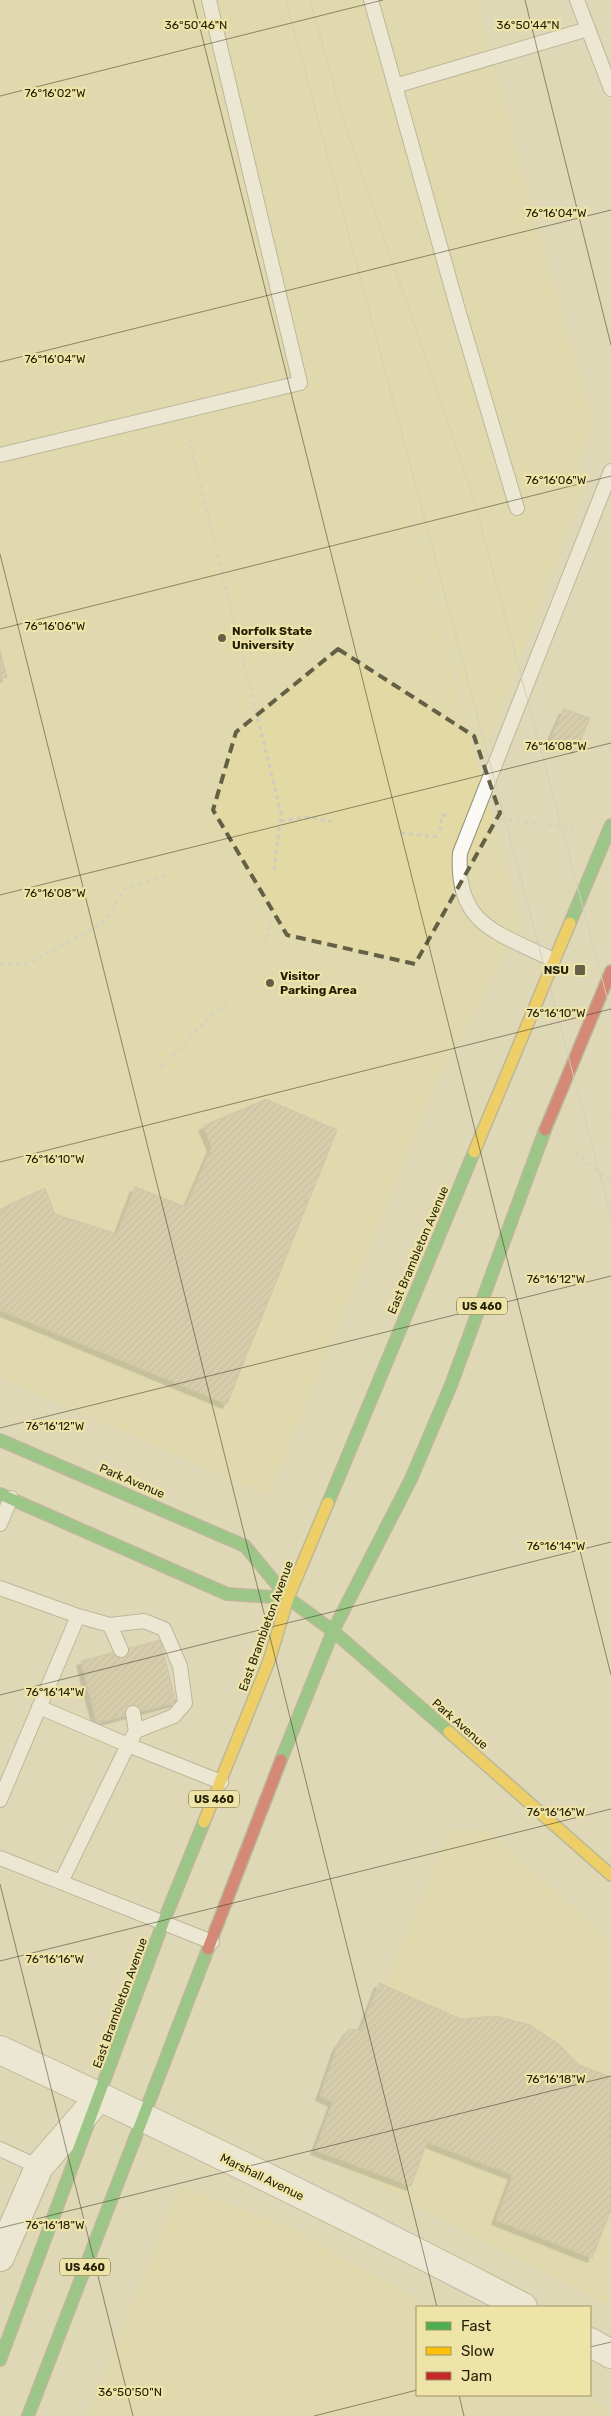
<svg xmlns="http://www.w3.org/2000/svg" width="611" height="2416" font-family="Rubik,sans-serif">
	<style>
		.built { fill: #e2d9a5 }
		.building { fill: url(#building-hatch); stroke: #b9b097; filter: url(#shadow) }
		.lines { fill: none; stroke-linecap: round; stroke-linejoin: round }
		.lane-casing { stroke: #948f76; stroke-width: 16 }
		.street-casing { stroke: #948f76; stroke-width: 30 }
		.fast-casing { stroke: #948f76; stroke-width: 14 }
		.slow-casing { stroke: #948f76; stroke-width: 14 }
		.jam-casing { stroke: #948f76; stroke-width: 14 }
		.path { stroke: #ceccc1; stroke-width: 3; stroke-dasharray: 4 4; stroke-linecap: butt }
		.lane { stroke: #faf9f4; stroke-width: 14 }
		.street { stroke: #faf9f4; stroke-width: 28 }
		.fast { stroke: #4caf50; stroke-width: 11 }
		.slow { stroke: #ffc107; stroke-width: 11 }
		.jam { stroke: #c62828; stroke-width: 11 }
		.tram { stroke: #c5c4ba; stroke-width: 1 }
		.marked { fill: none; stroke: #646045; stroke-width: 4; stroke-dasharray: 10 6; stroke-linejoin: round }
		.ticks { fill: none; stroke: #231f07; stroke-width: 1; stroke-opacity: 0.45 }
		.poi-dot { fill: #646045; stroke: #eee4a7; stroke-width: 2 }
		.labels { text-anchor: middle; stroke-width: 4.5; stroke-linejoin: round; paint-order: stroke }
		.shield { fill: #eee4a7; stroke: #605a37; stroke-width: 1 }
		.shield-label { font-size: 11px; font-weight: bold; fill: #231f07 }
		.poi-label { font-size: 12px; font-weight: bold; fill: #231f07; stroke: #eee4a7; text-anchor: start }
		.street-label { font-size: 12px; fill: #231f07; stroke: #eee4a7 }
		.ticks-label { font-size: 12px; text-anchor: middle; fill: #231f07; stroke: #eee4a7; stroke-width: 4.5; stroke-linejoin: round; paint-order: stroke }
	</style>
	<defs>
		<pattern id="building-hatch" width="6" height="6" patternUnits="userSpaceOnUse" patternTransform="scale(1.25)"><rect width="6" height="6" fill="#cbbe9f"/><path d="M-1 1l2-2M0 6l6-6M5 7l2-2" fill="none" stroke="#aea387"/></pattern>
		<filter id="shadow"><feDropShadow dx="-4.5" dy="4.5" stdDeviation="0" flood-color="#0004"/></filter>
	</defs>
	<rect width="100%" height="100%" fill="#ded8b7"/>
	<path class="built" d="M0,0h477l64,241 52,179 -14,45 2,6 3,1 4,6 -106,283 -141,-508 180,671 -87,164 -165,408 -269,-118z
		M450,1830h36l125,111v367l-296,-156z
		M180,2186l108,40 142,81h-13v88h168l26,15v6h-525z"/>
	<path class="building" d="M0,651l7,26 -7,2z
		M564,709l26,9 -13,31 -26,-11z
		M266,1099l71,31 -110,274 -227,-94v-101l45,-21 10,26 62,20 18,-47 51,20 26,-60 -9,-21z
		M160,1640l16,62 -79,21 -16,-62z
		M379,1983l82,36 35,-3 34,9 30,20 19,20 32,12v133l-19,48 -96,-38 17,-45 -86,-33 -16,44 -96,-36 18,-48 -13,-6 17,-49 12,-18 12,1z"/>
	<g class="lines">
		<defs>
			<path id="lane" d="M371,0l87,310 59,198
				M577,0l34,89
				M395,86l193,-57
				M0,455l300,-72 -91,-383
				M553,960c-55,-28 -98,-34 -93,-107l151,-382
				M0,1524l11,-26
				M0,1588l78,28 32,9 11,25
				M110,1625l34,-4 20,8 16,37 5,37 -11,13 -38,15
				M39,1707l89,38 8,-14 -3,-18
				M0,1800l78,-184
				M0,1858l212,84
				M61,1882l67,-137 93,37
				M0,2149l39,18"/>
			<path id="street" d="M0,2050c176,82 351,167 523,257
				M0,2257l39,-90 57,-66
				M590,2342l21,12"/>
			<path id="fast" d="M570,923l41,-98
				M0,1440l245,106 43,52 45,33 116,101
				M0,1494l227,100 61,4
				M328,1503l146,-351
				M281,1760l52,-129 78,-152 40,-94 94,-255
				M0,2360l163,-437 41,-101
				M28,2416l180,-467"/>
			<path id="slow" d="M474,1152l96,-229
				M449,1732l162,143
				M204,1822l65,-161 19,-63 40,-95"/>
			<path id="jam" d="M545,1130l66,-159
				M208,1949l73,-189"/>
		</defs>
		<use href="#lane" class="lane-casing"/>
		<use href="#street" class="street-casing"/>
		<use href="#fast" class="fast-casing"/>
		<use href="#slow" class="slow-casing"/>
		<use href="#jam" class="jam-casing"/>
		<path class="path" d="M189,438l92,375 -7,59
			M500,819l74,9
			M281,821l24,-4 32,5
			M440,831l2,-16h5
			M401,833l38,4
			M263,946l9,-28
			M0,964h24l11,-4 64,-35 11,-11 14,-25 41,-14
			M161,1067l65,-66
			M611,1117v2
			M575,1153l36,28"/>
		<use href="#lane" class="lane"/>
		<use href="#street" class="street"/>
		<use href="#fast" class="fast"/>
		<use href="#slow" class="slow"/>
		<use href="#jam" class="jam"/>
		<path class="tram" d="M286,0l325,1216
			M310,0l35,125 126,364 140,523"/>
	</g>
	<path d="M0 0H611V2416H0ZM338,649l136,87 26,77 -85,151 -128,-29 -74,-125 23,-78z" fill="#ded8b7" fill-opacity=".55" fill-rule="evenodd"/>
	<path class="marked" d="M338,649l136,87 26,77 -85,151 -128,-29 -74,-125 23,-78z"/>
	<path class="ticks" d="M193,0l418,1675M525,0l86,345M0,96l383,-96M0,362l611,-152M0,554l437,1753M0,629l611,-153M0,895l611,-152M0,1162l611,-153M0,1428l611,-152M0,1695l611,-153M0,1884l133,532M0,1961l611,-152M0,2228l611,-152M590,2347l21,-5M459,2395l5,21M314,2416l103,-26"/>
	<g class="poi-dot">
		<circle cx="222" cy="638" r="5"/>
		<rect x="574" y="964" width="12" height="12" rx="2.5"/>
		<circle cx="270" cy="983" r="5"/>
	</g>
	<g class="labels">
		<g class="shield">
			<rect x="457" y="1297.5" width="50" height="17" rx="4"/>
			<rect x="189" y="1790.5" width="50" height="17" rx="4"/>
			<rect x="60" y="2258.5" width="50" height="17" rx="4"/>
		</g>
		<g class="shield-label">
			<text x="482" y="1310">US 460</text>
			<text x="214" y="1803">US 460</text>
			<text x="85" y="2271">US 460</text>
		</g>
		<g class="poi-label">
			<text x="232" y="635">Norfolk State<tspan x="232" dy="14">University</tspan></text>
			<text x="569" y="974" text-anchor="end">NSU</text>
			<text x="280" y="980">Visitor<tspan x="280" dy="14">Parking Area</tspan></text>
		</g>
		<g class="street-label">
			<text transform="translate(418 1250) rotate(-67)" y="4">East Brambleton Avenue</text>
			<text transform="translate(132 1481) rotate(23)" y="4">Park Avenue</text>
			<text transform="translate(266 1626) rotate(-70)" y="4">East Brambleton Avenue</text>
			<text transform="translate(460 1724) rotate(41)" y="4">Park Avenue</text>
			<text transform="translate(120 2003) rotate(-70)" y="4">East Brambleton Avenue</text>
			<text transform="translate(262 2177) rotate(26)" y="4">Marshall Avenue</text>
		</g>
	</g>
	<g class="ticks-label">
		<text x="196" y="29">36°50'46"N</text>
		<text x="528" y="29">36°50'44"N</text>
		<text x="55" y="97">76°16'02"W</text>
		<text x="556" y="217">76°16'04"W</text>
		<text x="55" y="363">76°16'04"W</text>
		<text x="556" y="484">76°16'06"W</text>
		<text x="55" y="630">76°16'06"W</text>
		<text x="556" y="750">76°16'08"W</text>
		<text x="55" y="897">76°16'08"W</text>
		<text x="556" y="1017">76°16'10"W</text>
		<text x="55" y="1163">76°16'10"W</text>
		<text x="556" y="1283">76°16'12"W</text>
		<text x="55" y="1430">76°16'12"W</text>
		<text x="556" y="1550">76°16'14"W</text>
		<text x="55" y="1696">76°16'14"W</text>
		<text x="556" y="1816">76°16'16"W</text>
		<text x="55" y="1963">76°16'16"W</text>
		<text x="556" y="2083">76°16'18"W</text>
		<text x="55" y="2229">76°16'18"W</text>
		<text x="130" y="2396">36°50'50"N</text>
	</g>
	<rect x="416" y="2306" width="175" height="90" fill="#eee4a7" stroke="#9d9567"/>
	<rect x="426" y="2322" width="25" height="8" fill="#4caf50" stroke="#9d9567"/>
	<text x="461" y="2331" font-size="15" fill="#231f07">Fast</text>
	<rect x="426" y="2347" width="25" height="8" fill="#ffc107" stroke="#9d9567"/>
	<text x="461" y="2356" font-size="15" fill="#231f07">Slow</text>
	<rect x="426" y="2372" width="25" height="8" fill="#c62828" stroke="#9d9567"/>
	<text x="461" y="2381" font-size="15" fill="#231f07">Jam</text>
</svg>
